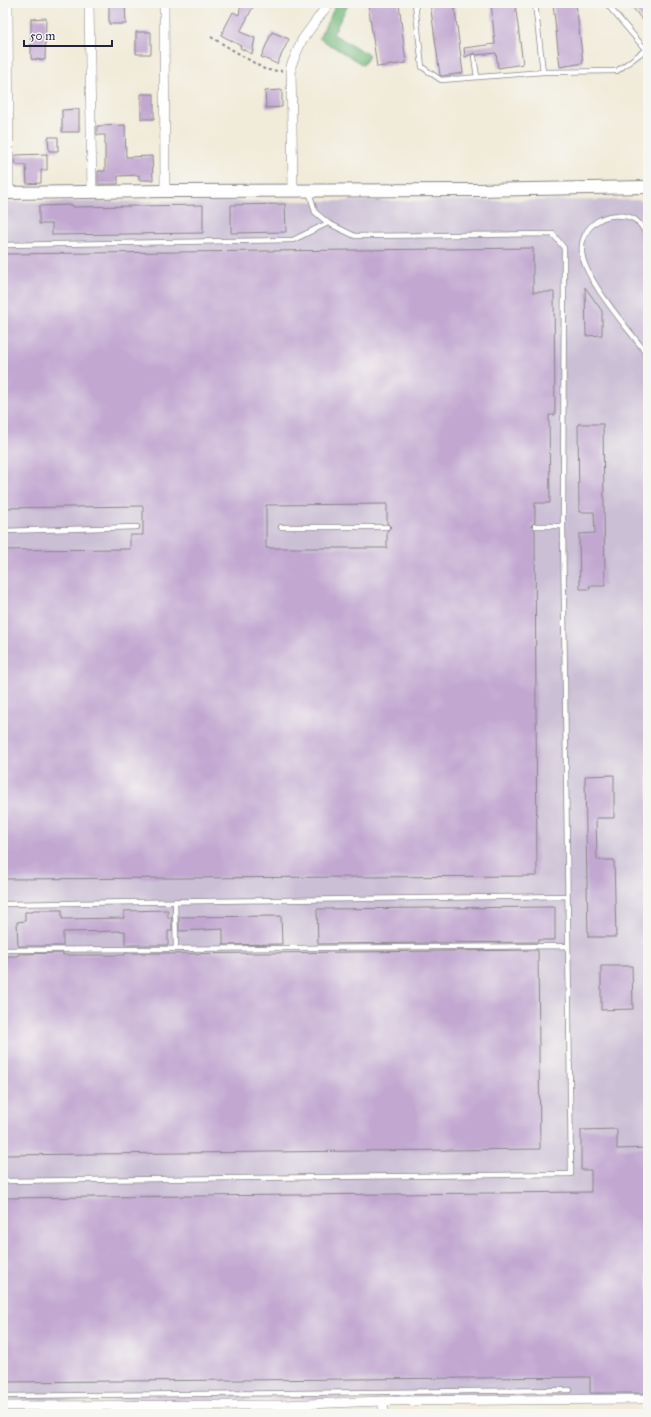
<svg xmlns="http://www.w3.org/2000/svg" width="651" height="1417" font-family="'IM FELL Great Primer',serif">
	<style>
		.industrial { fill: #cbbfd5 }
		.forest { fill: #75ba7e; stroke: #4c6e5c }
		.building { fill: #c2a8d1; fill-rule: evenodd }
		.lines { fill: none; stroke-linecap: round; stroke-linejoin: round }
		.service-casing { stroke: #8a868a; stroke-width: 6 }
		.minor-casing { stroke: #8a868a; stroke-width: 10 }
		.tertiary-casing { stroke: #8a868a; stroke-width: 14 }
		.path { stroke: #8a868a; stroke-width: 2; stroke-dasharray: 3 3; stroke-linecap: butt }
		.service { stroke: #fff; stroke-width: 4.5 }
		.minor { stroke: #fff; stroke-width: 9 }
		.tertiary { stroke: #fff; stroke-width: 12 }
	</style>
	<rect width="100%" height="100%" fill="#f6f6f2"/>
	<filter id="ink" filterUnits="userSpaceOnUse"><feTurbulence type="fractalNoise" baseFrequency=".025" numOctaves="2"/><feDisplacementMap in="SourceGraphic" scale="8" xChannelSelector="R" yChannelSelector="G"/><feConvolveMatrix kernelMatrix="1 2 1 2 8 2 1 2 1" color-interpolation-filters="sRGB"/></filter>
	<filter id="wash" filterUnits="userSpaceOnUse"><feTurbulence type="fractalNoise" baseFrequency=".012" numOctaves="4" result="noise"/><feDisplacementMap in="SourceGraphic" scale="16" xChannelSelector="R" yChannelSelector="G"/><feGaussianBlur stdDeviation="0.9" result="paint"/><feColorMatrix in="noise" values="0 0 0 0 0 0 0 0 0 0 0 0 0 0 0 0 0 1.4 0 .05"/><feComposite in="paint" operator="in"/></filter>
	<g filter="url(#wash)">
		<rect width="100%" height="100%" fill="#f1ebd9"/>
		<path class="industrial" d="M648,200v1198l-645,3v-1199z"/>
		<path class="forest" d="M337,3h12l-16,31 36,21 -6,10 -44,-27z"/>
		<g id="blocks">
			<path class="building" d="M109,3h16l1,21h-17z
				M241,3h14l-15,29 15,6 -3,16 -12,-6 1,-2 -20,-11 12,-23 6,3z
				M368,3h31l7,60 -29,4z
				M430,3h24l9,70 -21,3 -2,-1z
				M491,3h24l8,61 -25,4 -2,-15 -19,2 -3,-2 -9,4 -1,-9 31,-4z
				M553,3h23l7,60 -23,4z
				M629,3h19v24z
				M46,18l-1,42 -14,-1v-40z
				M136,32h15v22h-15z
				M272,32l17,7 -12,25 -16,-7z
				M282,90v17l-16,1 -1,-17z
				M141,94h13v25h-13z
				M79,109v23h-17v-22z
				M125,125l1,32 26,-1 1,24h-14v-5l-21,1v8h-20v-13h7v-36h-8v-9z
				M48,137h10v14h-9z
				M47,154v16h-6v13l-14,1 -1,-19h-10l-1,-10z
				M285,204l1,28 -55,1v-28z
				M73,205v2l130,-2v28l-151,2v-11h-13v-18z
				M533,248v44h21l1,123h-6l1,88h-15v19l-4,4 4,4v5l2,341 -534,3v-329l127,-1v-14h13v-29l-140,2v-254zM387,504v19l4,4 -4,4v17h-121v-43z
				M585,287l17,24v24l-16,1z
				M578,424h25l2,162h-16l1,3h-10l-1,-55 16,-1 -1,-21h-15z
				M614,775v43h-18l1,42h17l2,77h-28l-3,-161z
				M555,907v33h-17v2l-220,2 -1,-35z
				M33,910h29v9l62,-1v-7l44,-1v8h4v13h-4v14h-43v-14l-62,1v14h-45l-1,-24 8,-1v-9h8z
				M281,916l1,28 -59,1v-16l-44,2v-14z
				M538,950l2,199 -537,6v-199h15v-2l45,-1v2h62v-2h44v1z
				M601,966h31l1,43 -32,1z
				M617,1129v20l31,-1v245h-58v-16l-587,5v-184l588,-6v-22h-10v-40z"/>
		</g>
	</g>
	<g filter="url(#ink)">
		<use href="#blocks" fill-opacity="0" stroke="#8a868a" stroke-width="1"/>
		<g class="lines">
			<defs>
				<path id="service" d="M415,3l7,64 19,13 102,-8 74,-1 31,-23
					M535,3l8,69
					M606,3l40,47
					M474,57l3,20
					M309,191l6,21 13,11
					M648,235c-4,-4 -8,-13 -14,-16 -25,-11 -55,5 -52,34 2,25 44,73 61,96l5,13
					M3,245l290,-5 35,-17 27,13 198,-2 11,14 -1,278 8,648 -568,7
					M535,526h28
					M281,527h106
					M3,531l134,-4
					M175,901l1,48
					M3,904l564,-8
					M3,950l565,-4
					M3,1396l567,-6"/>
				<path id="minor" d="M8,3l1,190
					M89,3l3,189
					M164,3l1,188
					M293,191l-2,-125 11,-26 27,-37
					M382,1401l3,13
					M3,1406l279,-1 100,-4 266,-2"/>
				<path id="tertiary" d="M3,193l162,-2 313,-1 170,-3"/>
			</defs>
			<use href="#service" class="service-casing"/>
			<use href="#minor" class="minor-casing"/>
			<use href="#tertiary" class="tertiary-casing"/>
			<path class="path" d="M211,37l55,33 16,1"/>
			<use href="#service" class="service"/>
			<use href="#minor" class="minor"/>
			<use href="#tertiary" class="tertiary"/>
		</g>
	</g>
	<rect width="651" height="1417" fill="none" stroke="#f6f6f2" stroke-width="16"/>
	<path d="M24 40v6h88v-6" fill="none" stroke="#22223b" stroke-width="2"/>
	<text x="30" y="40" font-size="12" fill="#22223b" stroke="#f6f6f2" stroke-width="3" paint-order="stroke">50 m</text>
</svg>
